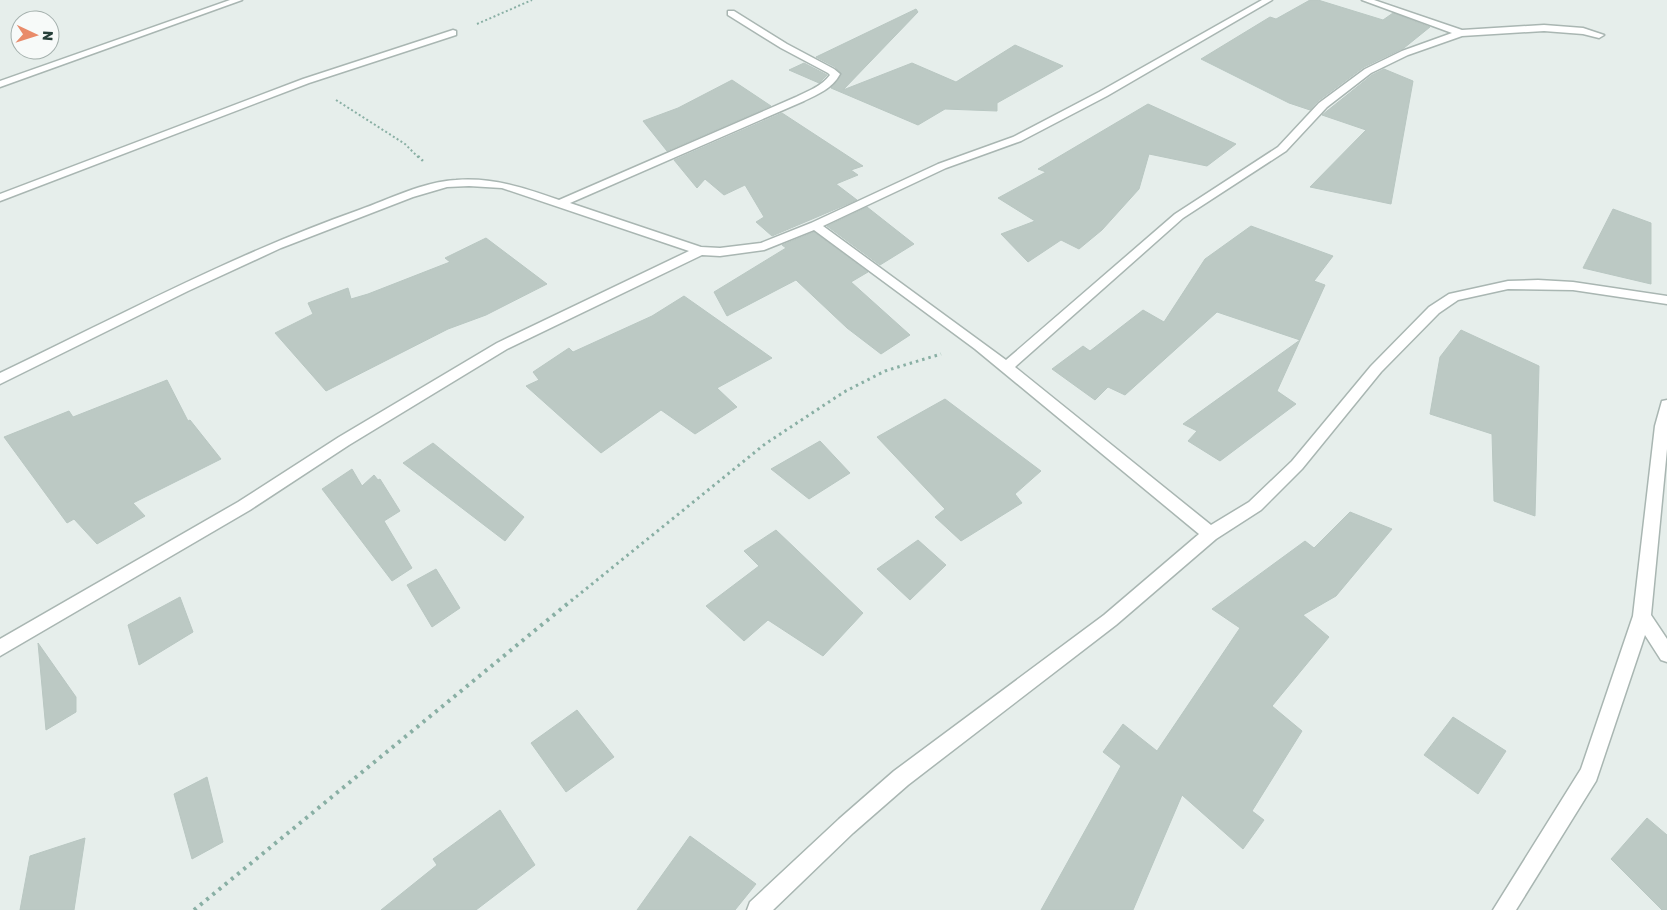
<svg xmlns="http://www.w3.org/2000/svg" width="1667" height="910" font-family="Rubik,sans-serif">
	<style>
		.building { fill: #bcc9c4; stroke: #b9c7c2 }
		.lines { fill: none; stroke-linecap: round; stroke-linejoin: round }
		.service-casing { stroke: #a9b6b2; stroke-width: 3 }
		.path-far3 { stroke: #89afa4; stroke-width: 2; stroke-dasharray: 2 2.5; stroke-linecap: butt }
		.path-far2 { stroke: #89afa4; stroke-width: 2.5; stroke-dasharray: 2 3; stroke-linecap: butt }
		.path-far1 { stroke: #89afa4; stroke-width: 3; stroke-dasharray: 2.5 4; stroke-linecap: butt }
		.path { stroke: #89afa4; stroke-width: 4; stroke-dasharray: 3 5; stroke-linecap: butt }
		.service { fill: #fff; fill-rule: evenodd }
	</style>
	<rect width="100%" height="100%" fill="#e6eeeb"/>
	<path class="building" d="M1310,0h8l65,20 10,-7 37,14 -26,21 -40,19 -46,34 -8,9 -21,-7 -88,-44 69,-42 6,2z
		M916,9l2,3 -75,78 69,-27 44,19 59,-37 48,21 -66,37v8l-52,-2 -27,16 -87,-37 11,-14 -7,-7 -19,-10z
		M804,63l23,12 -8,8 -30,-13z
		M1384,69l29,12 -22,123 -81,-17 56,-57 -44,-15 50,-40z
		M732,80l39,26 -104,45 -24,-30 35,-13z
		M1148,104l88,40 -29,22 -58,-12 -10,35 -37,41 -23,19 -18,-9 -33,22 -27,-28 34,-13 -37,-23 48,-26 -8,-3z
		M782,113l81,53 -12,4 7,5 -22,9 21,16 -85,36 -16,-14 8,-5 -19,-32 -21,10 -19,-16 -8,9 -23,-28z
		M867,207l47,37 -34,21 -53,-39z
		M1613,209l38,14v61l-68,-16z
		M1251,226l82,30 -19,25 11,4 -25,55 -83,-28 -92,83 -17,-8 -13,13 -43,-31 31,-23 7,5 53,-41 21,12 41,-63z
		M814,232l54,40 -17,10 59,53 -29,19 -34,-26 -51,-48 -69,36 -13,-24 72,-44 -4,-3z
		M486,238l61,46 -61,31 -38,14 -122,62 -51,-58 38,-19 -5,-11 40,-15 3,11 17,-5 82,-32 -5,-4z
		M684,296l88,62 -55,30 20,19 -42,27 -34,-24 -60,43 -75,-67 13,-6 -6,-8 36,-24 4,4 79,-36z
		M1461,330l78,36 -4,150 -41,-15 -2,-67 -62,-20 10,-57z
		M1300,340l-23,51 19,13 -76,57 -32,-20 9,-10 -14,-7z
		M167,380l21,41 2,-1 31,39 -88,44 12,13 -48,28 -23,-25 -7,4 -63,-86 65,-26 4,6z
		M945,399l96,72 -26,23 7,9 -61,38 -26,-24 10,-8 -68,-72z
		M820,441l30,32 -41,26 -38,-30z
		M433,443l91,74 -19,24 -102,-78z
		M352,469l10,17 12,-11 4,5 2,-1 20,32 -16,10 28,47 -20,13 -70,-92z
		M1350,512l42,17 -56,67 -33,19 26,22 -57,69 30,25 -50,80 12,9 -21,29 -61,-54 -49,115h-92l80,-144 -18,-14 20,-28 34,27 83,-123 -28,-19 93,-68 9,7z
		M776,530l87,83 -40,43 -55,-36 -24,21 -38,-35 53,-40 -15,-15z
		M918,540l28,25 -36,35 -33,-31z
		M436,569l24,39 -28,19 -25,-42z
		M180,597l13,35 -54,33 -11,-40z
		M38,643l38,54v15l-30,18z
		M577,710l37,47 -48,35 -35,-49z
		M1453,717l53,34 -28,43 -54,-39z
		M207,777l16,65 -31,17 -18,-65z
		M500,810l35,55 -59,45h-95l56,-45 -4,-6z
		M1647,818l20,17v75h-5l-51,-51z
		M690,836l66,48 -21,26h-98z
		M85,838l-11,72h-54l10,-54z"/>
	<g class="lines">
		<defs>
			<path id="service" d="M230,0h12l-242,87v-6z
				M1262,0h10l-165,96 -86,45 -75,27 -123,58 183,134 169,-146 103,-67 41,-44 46,-34 37,-18 50,-18 -90,-33h12l88,30 82,-5 39,3 21,7 -5,3 -16,-4 -39,-3 -82,5 -54,19 -37,18 -44,34 -41,44 -103,67 -168,149 196,158 38,-23 43,-41 79,-95 58,-59 20,-13 59,-13 30,-1 35,2 94,14v8l-94,-14 -65,-1 -50,11 -19,13 -58,59 -79,97 -41,41 -45,29 -100,86 -208,160 -55,48 -80,77h-26l3,-8 89,-83 55,-48 210,-156 95,-81 -224,-185 -161,-119 -50,20 -44,6 -18,-1 -195,94 -158,96 -99,65 -250,146v-17l238,-137 101,-65 158,-94 192,-92 -187,-63 -33,-2 -22,1 -34,10 -132,51 -93,43 -188,93v-11c119,-57 234,-119 359,-163 31,-11 63,-28 97,-30 37,-3 69,8 103,20l237,-103c12,-6 26,-11 34,-22l-2,-2 -47,-25 -53,-33v-4h6l53,33 47,25 6,5c-8,15 -22,20 -36,27l-234,102 131,44 19,1 41,-5 50,-20 127,-59 75,-27 86,-45z
				M453,30l3,1v4l-147,48 -309,118v-7l303,-115z
				M1667,400v49l-16,166 16,24v23l-6,-2 -16,-25 -49,146 -80,129h-23l88,-141 52,-153 22,-190 7,-25z"/>
		</defs>
		<use href="#service" class="service-casing"/>
		<path class="path-far3" d="M477,24l55,-24
			M336,100l69,44 14,14"/>
		<path class="path-far2" d="M418,156l5,5"/>
		<path class="path-far1" d="M571,601l194,-157 79,-52 41,-21 56,-17"/>
		<path class="path" d="M194,910l378,-310"/>
		<use href="#service" class="service"/>
	</g>
	<g transform="translate(35 35) rotate(94)"><circle r="24" fill="#f7faf9" stroke="#a3afac"/>
	<path d="M0-4L9 19L0 12L-9 19Z" fill="#e98b6a"/>
	<text y="-8" font-size="14" font-weight="bold" text-anchor="middle" fill="#263f39">N</text>
	</g>
</svg>
